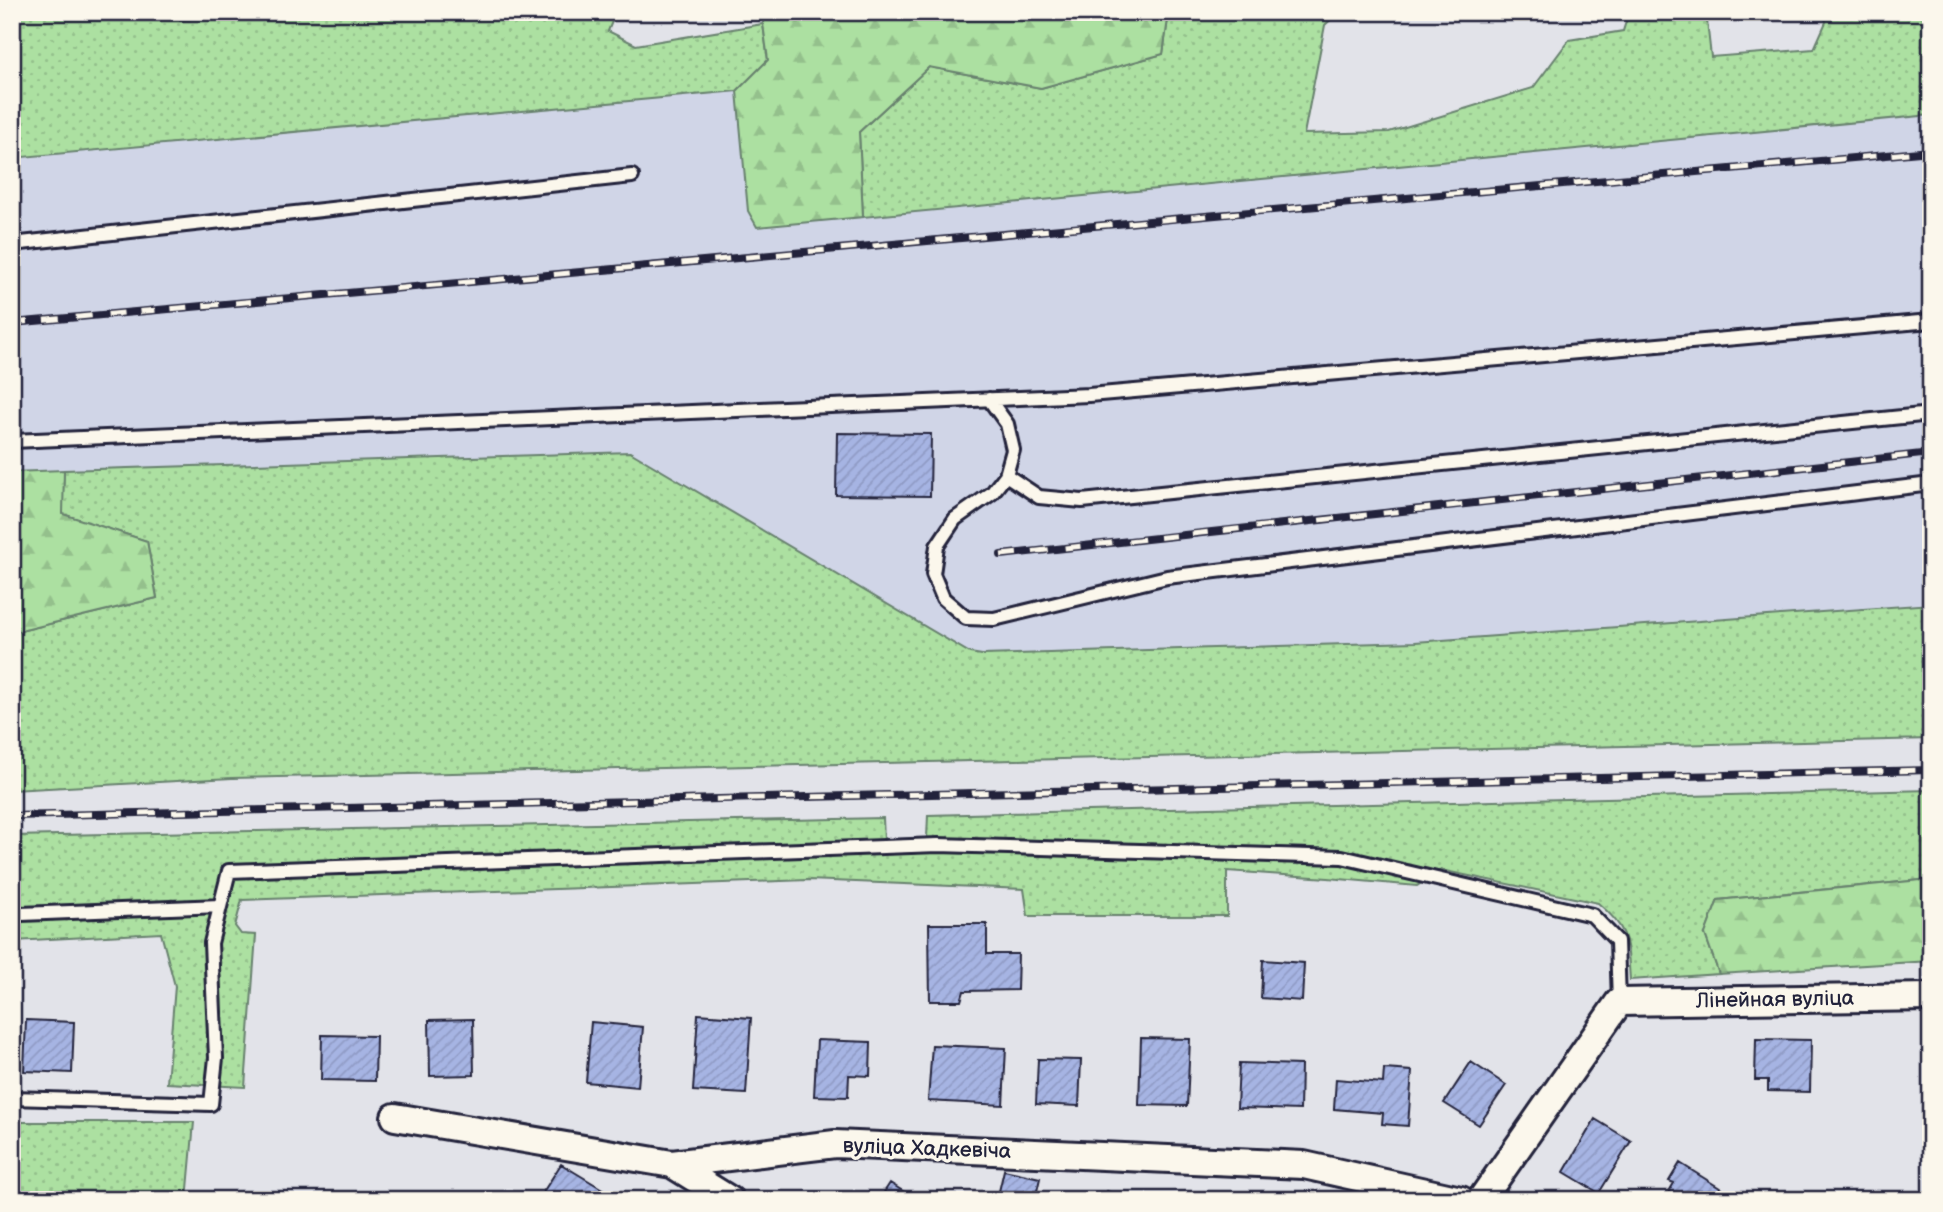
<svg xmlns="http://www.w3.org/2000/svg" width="1943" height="1212" font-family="'Balsamiq Sans',sans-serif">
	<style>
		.built { fill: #d0d5e7 }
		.grass { fill: url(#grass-dots); stroke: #67816e; stroke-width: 2 }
		.forest { fill: url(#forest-firs); stroke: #67816e; stroke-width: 2 }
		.building { fill: url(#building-hatch); stroke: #22223b; stroke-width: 2 }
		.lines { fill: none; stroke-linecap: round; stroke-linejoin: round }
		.service-casing { stroke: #22223b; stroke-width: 18 }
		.minor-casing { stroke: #22223b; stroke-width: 32 }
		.service { stroke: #fbf7ec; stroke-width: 12 }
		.minor { stroke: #fbf7ec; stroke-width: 26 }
		.rail-casing { stroke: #22223b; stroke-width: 8 }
		.rail { stroke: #fbf7ec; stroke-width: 5; stroke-dasharray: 16; stroke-linecap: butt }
		.labels { text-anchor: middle; stroke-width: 7; stroke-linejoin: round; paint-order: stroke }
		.street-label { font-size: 21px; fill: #22223b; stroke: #fbf7ec }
	</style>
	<defs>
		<pattern id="grass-dots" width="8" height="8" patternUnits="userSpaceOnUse" patternTransform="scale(1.75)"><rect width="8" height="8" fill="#ace0a1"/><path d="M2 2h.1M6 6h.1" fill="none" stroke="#94c08c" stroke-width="1.8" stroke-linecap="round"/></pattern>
		<pattern id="forest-firs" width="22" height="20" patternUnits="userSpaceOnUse" patternTransform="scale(1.75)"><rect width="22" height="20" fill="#ace0a1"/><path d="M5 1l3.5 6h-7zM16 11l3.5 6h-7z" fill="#94c08c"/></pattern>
		<pattern id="building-hatch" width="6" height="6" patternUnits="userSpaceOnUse" patternTransform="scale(1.75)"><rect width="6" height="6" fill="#a6b4e3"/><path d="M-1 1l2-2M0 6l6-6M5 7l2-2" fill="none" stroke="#8f9ac4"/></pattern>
	</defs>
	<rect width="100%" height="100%" fill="#e2e3e9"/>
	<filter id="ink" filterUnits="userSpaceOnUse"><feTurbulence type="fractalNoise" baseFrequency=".0143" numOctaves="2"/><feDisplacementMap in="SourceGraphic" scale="14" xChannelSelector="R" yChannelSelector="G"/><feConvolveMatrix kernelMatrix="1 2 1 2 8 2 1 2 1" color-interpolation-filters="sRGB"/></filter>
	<g filter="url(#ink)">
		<path class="built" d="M737,91l11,120 9,16 1174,-112v489l-516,38 -433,13 -12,-2 -340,-201 -618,20v-314z"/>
		<path class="grass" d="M12,12h167l1,8 94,-8h342l-8,19 28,14 127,-21 5,36 -31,31 -725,67z
			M1169,12h170l-14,13 -21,109 85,-2 144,-44 36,-48 54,-9 6,-19h77l5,45 103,-8 12,-27 -3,-10h108v103l-1068,102 -4,-85 70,-65 112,21 122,-34z
			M630,452l340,201 12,2 433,-13 516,-38v135l-1699,39 -220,12v-157l145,-35 -10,-57 -85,-27 2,-44z
			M1931,790v89l-213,21 -13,34 14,40 -89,6c-3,-39 0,-50 -32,-77l-157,-33 -24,16 -89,-8 -101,-7v45h-199l-4,-27 -216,-9 -566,20 -7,26 6,8 15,1 -11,152 -78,-4 8,-97 -14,-53 -147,8 -2,-105 871,-18 1,22 43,-2 1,-23z
			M12,1122h182l-7,78h-175z"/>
		<path class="forest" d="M765,12h404l-6,42 -122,34 -112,-21 -70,65 4,85 -106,10 -9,-16 -11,-120 31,-31 -5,-36z
			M64,470l-1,44 84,27 10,57 -145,35v-161z
			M1931,879v82l-212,13 -14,-40 13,-34z"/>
		<path class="building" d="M837,433l94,1 -1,62 -94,-1z
			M929,924h58v30h31l-1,36 -53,1 -3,10h-31z
			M1263,960l41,3 -2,38 -41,-3z
			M698,1014l53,4 -5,76 -53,-3z
			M473,1019l1,56 -44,1 -1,-56z
			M26,1020l48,2 -2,51 -48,-2z
			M591,1022l52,5 -5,60 -52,-5z
			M322,1035l54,1 -1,45 -54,-1z
			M1141,1038l49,1 -3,67 -48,-1z
			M1756,1039l55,1 -1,52 -42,-1v-11h-13z
			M817,1040l54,2 -1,34 -21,-1 -1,22 -34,-1z
			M932,1045l74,3 -3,57 -75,-4z
			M1038,1059l43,1 -2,46 -43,-2z
			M1471,1062l35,23 -27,40 -35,-22z
			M1239,1063l62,2 -1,45 -63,-2z
			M1384,1069l28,2 -4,55 -26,-2 1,-11 -49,-4 2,-30 47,4z
			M1595,1119l36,22 -32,52 -35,-21z
			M1680,1163l43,27 -6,10h-53l10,-17 -5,-2z
			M561,1164l48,29 -4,7h-67z
			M1004,1170l36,8 -5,22h-38z
			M890,1183l27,17h-38z
			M1107,1191l19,9h-23z"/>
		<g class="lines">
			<defs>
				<path id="service" d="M12,244l620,-68
					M989,399l18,25 6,26 -7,25 -14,18 -37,26 -18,27 -4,28 10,24 23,20 28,1 173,-42 764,-93
					M12,441l1077,-46 842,-74
					M1006,475l33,22 43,4 849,-87
					M21,914l199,-8
					M12,1098l199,6 5,-46 -5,-115 18,-72 709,-26 404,12 250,58 25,26 2,61"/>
				<path id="minor" d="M395,1117l277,47 163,-20 469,21 157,35
					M672,1164l58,36
					M1481,1200l138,-198 312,-5"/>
			</defs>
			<use href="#service" class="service-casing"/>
			<use href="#minor" class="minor-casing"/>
			<use href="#service" class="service"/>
			<use href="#minor" class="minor"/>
			<defs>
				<path id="rail" d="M12,323l1919,-172
					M1001,555l930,-102
					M12,816l1919,-46"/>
			</defs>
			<use href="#rail" class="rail-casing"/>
			<use href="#rail" class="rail"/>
		</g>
	</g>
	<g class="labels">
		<g class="street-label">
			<text transform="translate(1775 999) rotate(-1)" y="7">Лінейная вуліца</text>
			<text transform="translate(927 1148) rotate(2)" y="7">вуліца Хадкевіча</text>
		</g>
	</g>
	<rect width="1943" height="1212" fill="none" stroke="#fbf7ec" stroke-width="42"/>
	<rect x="21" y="21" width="1901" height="1170" fill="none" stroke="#22223b" stroke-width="2.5" filter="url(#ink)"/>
</svg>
